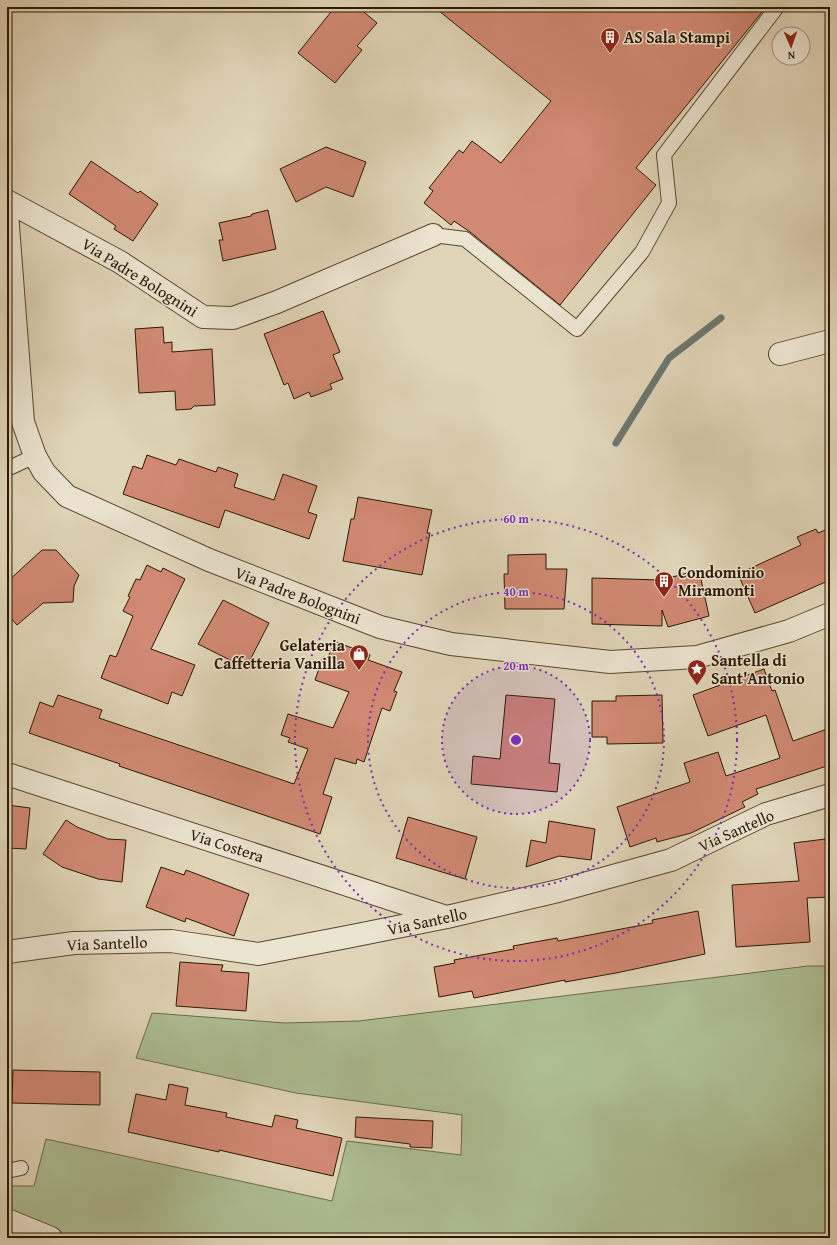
<svg xmlns="http://www.w3.org/2000/svg" width="837" height="1245" font-family="'Gentium Book Plus',serif">
	<style>
		.green { fill: #adbe93; stroke: #6c6b4b }
		.lines { fill: none; stroke-linecap: round; stroke-linejoin: round }
		.stream { stroke: #6c7770; stroke-width: 7 }
		.building { fill: #d18973; stroke: #2c1803 }
		.service-casing { stroke: #594730; stroke-width: 16 }
		.minor-casing { stroke: #594730; stroke-width: 24 }
		.service { stroke: #ebe4d1; stroke-width: 14 }
		.minor { stroke: #ebe4d1; stroke-width: 22 }
		.ring { fill: none; stroke: #7b2cbf; stroke-width: 2; stroke-dasharray: 2 4 }
		.labels { text-anchor: middle; stroke-width: 3; stroke-linejoin: round; paint-order: stroke }
		.poi-label { font-size: 16px; font-weight: bold; fill: #2c1803; stroke: #ebe4d1; text-anchor: start }
		.street-label { font-size: 16px; fill: #2c1803; stroke: #ebe4d1 }
		.centre { fill: #7b2cbf; stroke: #ebe4d1; stroke-width: 2 }
		.ring-label { font-size: 12px; text-anchor: middle; font-weight: bold; fill: #7b2cbf; stroke: #ebe4d1; stroke-width: 3; stroke-linejoin: round; paint-order: stroke }
	</style>
	<rect width="100%" height="100%" fill="#e0d5b8"/>
	<filter id="stains"><feTurbulence type="fractalNoise" baseFrequency=".005" numOctaves="4"/><feColorMatrix values="0 0 0 0 .2 0 0 0 0 .09 0 0 0 0 .02 0 0 0 .5 -.17"/></filter>
	<radialGradient id="worn" r=".72"><stop offset=".6" stop-color="#630" stop-opacity="0"/><stop offset="1" stop-color="#630" stop-opacity=".3"/></radialGradient>
	<path class="green" d="M808,966h22v272h-823v-52h27l12,-47 286,62 15,-60 114,14 1,-40 -166,-22 -160,-35 16,-45 133,10 74,-2z"/>
	<g class="lines">
		<path class="stream" d="M616,443l53,-85 52,-40"/>
	</g>
	<path class="building" d="M335,7h23l19,16 -20,23 5,4 -27,33 -37,-30z
		M434,7h332l-130,161 20,17 -96,120 -90,-73 -16,-11 -3,4 -27,-22 9,-12 -4,-3 30,-38 4,3 9,-12 29,22 50,-62z
		M326,147l40,15 -13,35 -27,-10 -30,15 -16,-33z
		M91,161l47,32 2,-2 18,13 -25,37 -19,-12 2,-3 -47,-32z
		M268,210l8,39 -53,12 -4,-21h4l-4,-17 32,-7 1,-2z
		M323,311l17,41 -7,3 10,24 -13,5 2,5 -21,8 -2,-5 -15,7 -6,-16 -4,2 -20,-51z
		M163,327l1,16 8,-1v10l40,-3 3,56 -21,1 -3,3 -15,1 -1,-19 -36,2 -4,-64z
		M147,455l29,10 3,-6 37,13 2,-5 20,7 -4,13 40,13 9,-26 34,12 -9,26 9,3 -8,24 -84,-29 -6,18 -96,-34 10,-28 9,3z
		M358,497l74,13 -5,23h3l-8,42 -79,-14 8,-42h3z
		M830,528v52l-75,33 -17,-39 63,-29 -4,-8 19,-8 2,4z
		M42,550h14l23,25 -5,11 -1,16 -30,1 -26,22 -10,-11v-32z
		M546,554v15h21l-3,40h-59l-1,-35h4v-19z
		M147,565l14,7 2,-4 22,11 -34,70 44,16 -13,31 -10,-4 -4,12 -67,-26 9,-23 6,2 17,-41 -10,-5 7,-14 -2,-1 8,-17 4,1z
		M699,570l10,46 -41,11 -6,-17v16l-70,-2v-46l69,2z
		M223,600l46,23 -23,45 -48,-24z
		M334,641l36,14 -2,5 34,12 -8,19 3,1 -7,19 -8,-3 -18,54 -7,-3 -1,5 -21,-6 -12,36 9,3 -12,37 -201,-68 1,-2 -91,-31 11,-31 13,5 5,-12 44,15 -3,8 195,66 14,-35 -20,-7 2,-4 -9,-3 7,-21 45,14 16,-36 -34,-12 8,-23 5,1z
		M764,669l8,22 3,-1 18,51 37,-13v37l-74,24 2,5 -16,8 3,5 -54,26 -34,9 -1,-4 -26,9 -13,-40 73,-25 -6,-19 34,-11 8,24 54,-18 -14,-43 -58,21 -15,-41z
		M506,695l49,4 -6,64 11,1 -3,28 -86,-8 2,-28 27,3z
		M662,695l1,48 -56,1v-7h-15v-36h24v-5z
		M7,805l23,3 -4,41 -19,-1z
		M408,817l69,20 -12,42 -69,-21z
		M66,820l11,7 31,12 18,1 -4,42 -24,-3 -36,-12 -19,-13z
		M549,821l46,8 -4,31 -32,-4 -33,11 5,-27 15,3z
		M825,839v2h5v56l-23,1 3,44 -74,5 -4,-62 67,-4 -5,-38z
		M161,867l23,8 2,-5 63,24 -15,42 -48,-18 -1,4 -39,-15z
		M698,911l7,43 -89,19 -51,9v-2l-91,18 -2,-7 -33,6 -5,-30 21,-4 -1,-3 60,-11 -1,-3 44,-8 1,3 95,-18 -1,-3z
		M180,962l43,3 -2,6 28,2 -3,38 -70,-5z
		M13,1070l87,2v33l-88,-2z
		M169,1084l19,4 -3,17 42,8 -1,4 46,10 3,-12 23,5 -2,8 46,10 -9,38 -114,-26v2l-91,-20 8,-38 30,6z
		M356,1117l77,4 -1,27 -22,-1v-3l-55,-7z"/>
	<g class="lines">
		<defs>
			<path id="service" d="M433,235l32,4 112,90 65,-77 27,-49 -5,-48 113,-148
				M7,469l28,-13
				M7,1171l14,-3"/>
			<path id="minor" d="M7,201l113,61 83,55 30,1 44,-16 156,-67
				M7,213l16,209 12,34 9,16 23,24 142,64 171,67 71,17 159,18 87,-5 92,-26 41,-17
				M780,354l50,-13
				M7,774l439,143
				M7,952l67,-9 97,-2 87,13 89,-17 100,-20 111,-26 113,-31 95,-46 64,-19
				M7,1220l44,18"/>
		</defs>
		<use href="#service" class="service-casing"/>
		<use href="#minor" class="minor-casing"/>
		<use href="#service" class="service"/>
		<use href="#minor" class="minor"/>
	</g>
	<circle cx="516" cy="740" r="74" fill="#7b2cbf" fill-opacity=".12"/>
	<g class="ring">
		<circle cx="516" cy="740" r="74"/>
		<circle cx="516" cy="740" r="148"/>
		<circle cx="516" cy="740" r="221"/>
	</g>
	<defs>
		<symbol id="building-pin" viewBox="-11 -11 22 30"><path d="M0 17L-7.5 6A9.5 9.5 0 1 1 7.5 6Z" fill="#8f2418" stroke="#ebe4d1"/><path d="M-4-6H4V6H1V3H-1V6H-4ZM-2.5-4.3h1.7v1.8h-1.7ZM.8-4.3h1.7v1.8H.8ZM-2.5-1h1.7V.8h-1.7ZM.8-1h1.7V.8H.8Z" fill="#fff"/></symbol>
		<symbol id="shop-pin" viewBox="-11 -11 22 30"><path d="M0 17L-7.5 6A9.5 9.5 0 1 1 7.5 6Z" fill="#8f2418" stroke="#ebe4d1"/><path d="M-5-2.5h2.3a2.7 3.5 0 0 1 5.4 0H5L5.5 6h-11ZM-1.5-2.5h3a1.5 2.3 0 0 0-3 0Z" fill="#fff"/></symbol>
		<symbol id="sight-pin" viewBox="-11 -11 22 30"><path d="M0 17L-7.5 6A9.5 9.5 0 1 1 7.5 6Z" fill="#8f2418" stroke="#ebe4d1"/><path d="M0-6L1.8-2.2L6-1.7L2.9 1.2L3.7 5.4L0 3.3L-3.7 5.4L-2.9 1.2L-6-1.7L-1.8-2.2Z" fill="#fff"/></symbol>
	</defs>
	<g fill-rule="evenodd">
		<use href="#building-pin" x="599" y="26" width="22" height="30"/>
		<use href="#building-pin" x="653" y="570" width="22" height="30"/>
		<use href="#shop-pin" x="348" y="643" width="22" height="30"/>
		<use href="#sight-pin" x="686" y="658" width="22" height="30"/>
	</g>
	<g class="labels">
		<g class="poi-label">
			<text x="624" y="43">AS Sala Stampi</text>
			<text x="678" y="578">Condominio<tspan x="678" dy="18">Miramonti</tspan></text>
			<text x="345" y="651" text-anchor="end">Gelateria<tspan x="345" dy="18">Caffetteria Vanilla</tspan></text>
			<text x="711" y="666">Santella di<tspan x="711" dy="18">Sant'Antonio</tspan></text>
		</g>
		<g class="street-label">
			<text transform="translate(140 277) rotate(32)" y="6">Via Padre Bolognini</text>
			<text transform="translate(298 595) rotate(21)" y="6">Via Padre Bolognini</text>
			<text transform="translate(736 830) rotate(-24)" y="6">Via Santello</text>
			<text transform="translate(227 845) rotate(18)" y="6">Via Costera</text>
			<text transform="translate(427 921) rotate(-12)" y="6">Via Santello</text>
			<text transform="translate(107 943) rotate(-2)" y="6">Via Santello</text>
		</g>
	</g>
	<circle cx="516" cy="740" r="6" class="centre"/>
	<g class="ring-label">
		<text x="516" y="523">60 m</text>
		<text x="516" y="596">40 m</text>
		<text x="516" y="670">20 m</text>
	</g>
	<rect width="837" height="1245" fill="none" stroke="#e0d5b8" stroke-width="24"/>
	<rect x="8" y="8" width="821" height="1229" fill="none" stroke="#2c1803" stroke-width="2"/>
	<rect x="12" y="12" width="813" height="1221" fill="none" stroke="#2c1803"/>
	<g transform="translate(791 46) rotate(178)"><circle r="19" fill="#ebe4d1" stroke="#9f927f"/>
	<path d="M0-3L7 15L0 10L-7 15Z" fill="#8f2418"/>
	<text y="-6" font-size="11" font-weight="bold" text-anchor="middle" fill="#2c1803">N</text>
	</g>
	<rect width="100%" height="100%" filter="url(#stains)"/>
	<rect width="100%" height="100%" fill="url(#worn)"/>
</svg>
